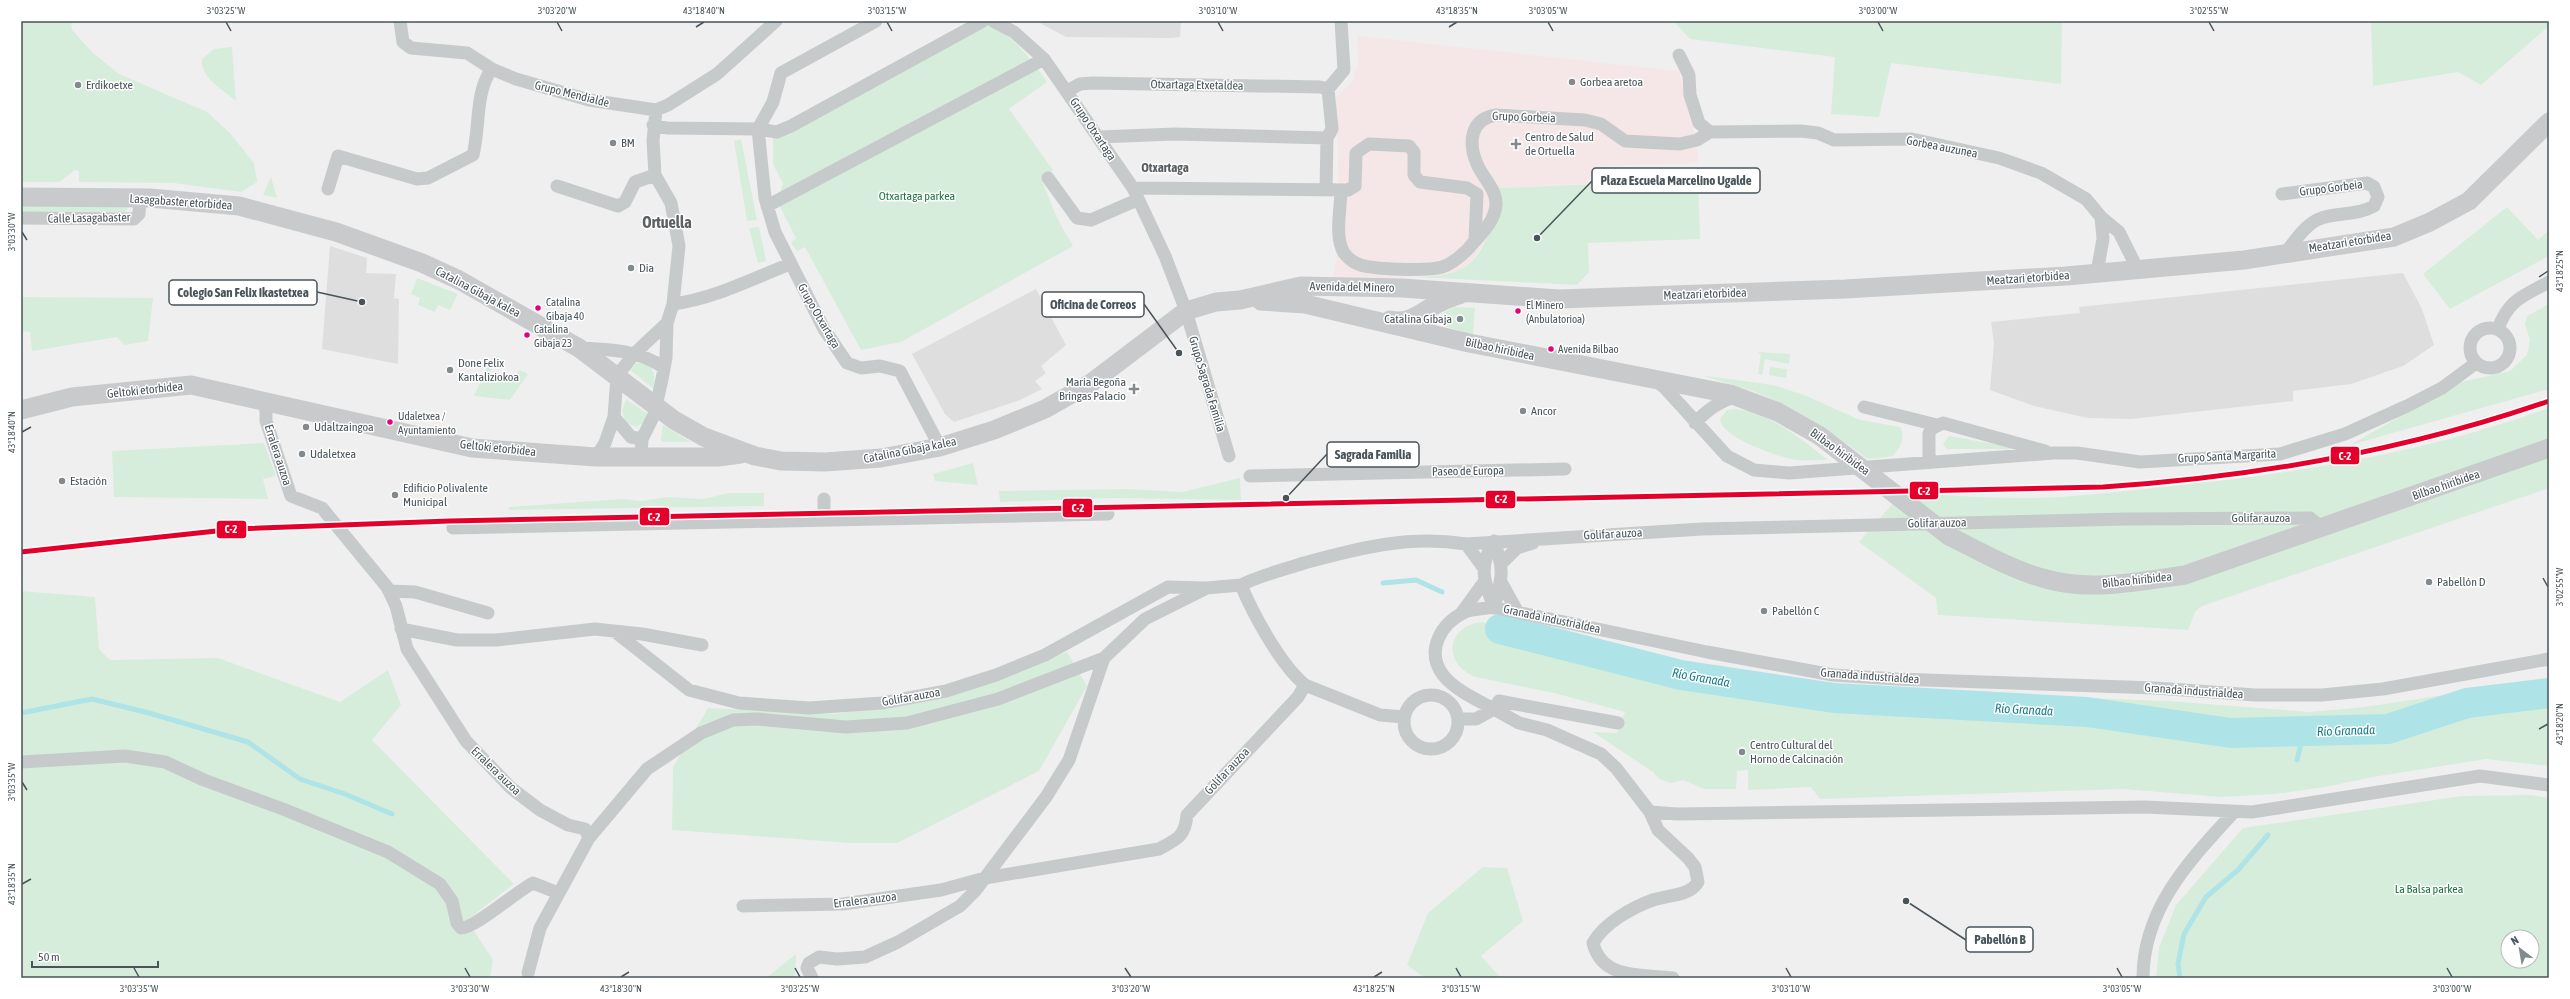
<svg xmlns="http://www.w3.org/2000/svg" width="2570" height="999" font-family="'Asap Condensed',sans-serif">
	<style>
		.education { fill: #dededf }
		.medical { fill: #f5e7e8 }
		.green { fill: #d6eddb; fill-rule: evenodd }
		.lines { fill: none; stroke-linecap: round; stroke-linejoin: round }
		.stream { stroke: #aee3e7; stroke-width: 5 }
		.river { stroke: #aee3e7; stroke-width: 30 }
		.street { stroke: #c7cacb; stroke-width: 13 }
		.secondary { stroke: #c8cacc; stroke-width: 19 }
		.secondary-bridge { stroke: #c8cacc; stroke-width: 19 }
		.rail-1-casing { stroke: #fff; stroke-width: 8 }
		.rail-1 { stroke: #e4002b; stroke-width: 5 }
		.ticks { fill: none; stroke: #48545a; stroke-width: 1.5 }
		.poi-dot { fill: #838a8e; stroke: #fff; stroke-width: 1.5 }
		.bus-dot { fill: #e5007d; stroke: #fff; stroke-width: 1.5 }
		.labels { text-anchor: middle; stroke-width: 3; stroke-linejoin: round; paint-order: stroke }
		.bus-label { font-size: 11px; fill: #48545a; stroke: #fff; text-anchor: start }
		.poi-label { font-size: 12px; fill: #48545a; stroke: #fff; text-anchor: start }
		.street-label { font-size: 12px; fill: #48545a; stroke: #fff }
		.park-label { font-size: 12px; fill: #1f753f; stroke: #fff }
		.neighbourhood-label { font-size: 13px; font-weight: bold; fill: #5c6063; stroke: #fff }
		.water-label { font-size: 13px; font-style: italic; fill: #177f88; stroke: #fff }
		.district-label { font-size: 16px; font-weight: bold; fill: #5c6063; stroke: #fff }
		.leader { fill: none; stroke: #48545a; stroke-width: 1.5 }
		.callout-dot { fill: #48545a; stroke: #fff; stroke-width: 1.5 }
		.callout { fill: #fff; stroke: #48545a; stroke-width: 1.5 }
		.callout-label { font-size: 13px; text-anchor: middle; font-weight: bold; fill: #48545a }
		.line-badge { stroke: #fff; stroke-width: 1.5 }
		.badge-label { font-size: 11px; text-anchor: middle; font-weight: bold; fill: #fff }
		.neatline { fill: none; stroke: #48545a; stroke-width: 1.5 }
		.ticks-label { font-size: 10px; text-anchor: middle; fill: #48545a }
	</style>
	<rect width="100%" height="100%" fill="#f0efef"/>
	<path class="education" d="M1036,21h145l-1,16 -9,1 -105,-1z
		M330,246l37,12 -1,15 30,1 -2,24 5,1 -1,65 -76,-15z
		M2403,273l19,36 12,36 -31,21 -52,18 -58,7v10l-162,18 -43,-1 -54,-12 -44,-16 4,-47 -3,-21 89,-9 -1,-6z
		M1036,289l30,56 -25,21 5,7 -11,8 7,8 -22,11 -66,22 -9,-8 -33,-60z"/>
	<path class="medical" d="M1357,36l322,35 14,54 6,38 -101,3 -12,18 -87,4 -9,45 -18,28 -12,9 -17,5 -111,6 8,-40 -4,-144 17,-16 5,-19z"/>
	<path class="green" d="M21,21h50l1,9 20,22 27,22 88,38 22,20 25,31 3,19 -16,10 -68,-9 -94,-1v-11l-4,-1 -16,12h-38z
		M1673,21h389l-1,63 -170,-21 -12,54 -48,-3 4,-57 -145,-18z
		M2371,21h178v5l-68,59 -23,-13 -85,14z
		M989,23c26,15 41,35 58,59l-38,27 44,61 -12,8 16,40 16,28 -172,96 -40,8 -56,-103 -8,4 -6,-8 5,-5 -19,-37 6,-17 -10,-20v-26z
		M232,47l4,54c-13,-11 -36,-23 -34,-42l12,-10z
		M741,139l16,81 -10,1 -13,-80z
		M271,177l6,21 -14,-3z
		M1698,180l2,59 -112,4 1,29 -12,13 -160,-8c14,-1 30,-1 42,-7 30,-13 34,-55 39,-82z
		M21,203l108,4 -4,5h-104z
		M2507,207l31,33 11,-10v26l-99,53 -27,-35z
		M759,227l7,34 -8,2 -9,-35z
		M417,278l41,16 -8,16 -12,-5 -3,7 -17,-7 2,-7 -9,-4z
		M21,297l132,1 -5,43 -24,4 -7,-8 -85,14 -2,-19 -9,-1z
		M2549,304v85l-199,56 111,-63 49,-11 17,-16 3,-15 -5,-16 2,-8z
		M1455,307l20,1 -2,27 -29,-9 -2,-6 1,-7z
		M1758,352l32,2 -1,10 -24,-5 -3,16 -4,-1 3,-19z
		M500,355l-6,7 -5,15 25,-1 6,-6 8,4 -18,26 -36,-4 17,-37z
		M644,362c11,6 12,14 9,26l-23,-18 7,-7z
		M1770,367l17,2 -1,9 -17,-3z
		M1700,375l73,10 31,10 56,25 40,7c6,11 0,21 -7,29l-25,3c-31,-22 -63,-45 -98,-61 -22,-10 -47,-16 -70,-23z
		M626,399l25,17 -3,5 -12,6 -11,-5 -3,-11z
		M2549,408v80l-347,118 -7,6 -7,18 -250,-15 -2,-17 -77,-56 49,-56 5,7c34,2 69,5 103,5 50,1 106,-7 156,-12 129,-13 255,-34 377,-78z
		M1736,409c35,4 65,30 92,51 -10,0 -21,1 -31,0 -17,-2 -77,-23 -77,-41l7,-9z
		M663,425l28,17h-28l-2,-2z
		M1949,436l74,13h-76l-4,-5z
		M264,443l12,33 -13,3 5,20 -154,-2 -2,-46z
		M973,463l5,22 -43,-4 -2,-7z
		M1240,478l1,22 -133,-2 -108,4 -1,-11 128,-2 55,3z
		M729,493h35v13l-255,4v-3l114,-8 18,2 27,-4 35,2z
		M21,591l74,6 4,52 11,11 108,-2 122,44 48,-32 13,35 -29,35 142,144 -47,36 26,40 -3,18h-469z
		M1483,622l203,40 147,26 74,4 261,9 142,11 55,-5 184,-28v87l-63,-7 -113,18 -48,10 -50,7 -53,3 -100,-8 -302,10 -9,-12 -63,3v-20l-11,1 -1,18h-32l-21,-9 -12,3 -12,-4 -6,-7 -60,-40 24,1 8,-21 -71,-19 -79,-16c-34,-14 -28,-52 8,-55z
		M1067,652l20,34 -48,85 -142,72h-47l-178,-13 1,-63 35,-59 127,6 115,-18z
		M2531,795l18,3v180h-393l3,-30 17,-43 67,-77 219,-32zM2508,937h24v24h-24z
		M1483,867l24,1 16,53 -42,35 20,22h-76l-18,-13 21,-52z
		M796,954l-1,24h-29z"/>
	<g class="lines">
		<path class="stream" d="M1383,583l33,-3 26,12
			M21,713l71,-14 57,14 99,29 52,37 45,15 47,20
			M2297,760l7,-29
			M2180,978l-2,-14 6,-30 22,-37 32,-27 30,-35"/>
		<path class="river" d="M1500,629l181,46 153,23 253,14 144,21 157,-4 79,-26 82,-10"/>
		<path class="street" d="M400,21l3,21 8,6 56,5 25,16 24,10 73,21 67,10 12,-5 49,-31 59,-53
			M876,21l-95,52 -8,29 -15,27 7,69 10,34 49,97 23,34 14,5 19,-2 20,5 40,76
			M993,21l21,11 30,27 89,129 32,68 21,55 43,145
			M1679,55l10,20 1,20 9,28 11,9
			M1328,89l16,-19 -3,-49
			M1067,91l13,-7 13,-1 227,4 8,2 4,40 -5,9 -1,52
			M653,125l14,3 91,1 19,3 14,-6 192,-105
			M1099,137l76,-3 152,4
			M1048,178l29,40 14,2 46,-20
			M557,186l61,20 7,-4 10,-20 20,-7
			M1133,188l215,2 7,-4 1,-33 13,-9 40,2 5,6v23l6,7 47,6 10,6 -2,45
			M328,189l10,-33 79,23 11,-1 45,-23c7,-27 2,-65 19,-86
			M1341,190c0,18 -7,47 3,63 4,5 8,9 14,11 14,6 70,7 84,3 10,-3 20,-12 27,-19 11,-14 25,-24 27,-43 1,-15 -13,-27 -19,-41 -9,-21 -7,-45 19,-49l89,5 16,4 24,17 55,3 17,-4 13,-8 91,-1 17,2 16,7 78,-1 87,19 42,15 45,26 15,18 18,15 18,36
			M2282,194l85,-11 7,4 4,10 -4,9c-17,10 -38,6 -55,13 -14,6 -24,22 -33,33
			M767,206l277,-147
			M21,218l113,1 5,-5 1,-16
			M2097,272l6,-33 -2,-22
			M673,304c40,-5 79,-25 117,-40
			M2470 348a20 20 0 1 1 40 0a20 20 0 1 1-40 0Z
			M2498,329c10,-29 25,-33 51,-47
			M579,348c28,1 61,2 85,20
			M1655,380l9,7 63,69 27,14 35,3 265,-20h23l63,9 140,-8 65,-20 62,-28 35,-18 34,-25
			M266,401v20l25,75 31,12 65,79 9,19 11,43 59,92 45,47 29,22 28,15 17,4 4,9
			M1864,407l73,18
			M614,417l17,20 11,2
			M1695,423c13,-14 24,-21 41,-27
			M596,457l9,-14 9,-26 3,-41 17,-22 33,-31
			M641,457l1,-18 12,-24 8,-36 4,-21 1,-35 6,-19 6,-58 -8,-43 -16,-28 -2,-34 3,-31
			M1929,462v-28l2,-5 12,-6 102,28
			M1250,476l315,-7
			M824,499v20
			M453,528l655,-14
			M1494,541c-16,26 -10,40 0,67
			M1494,541c11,29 8,37 0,67
			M1466,544l17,23
			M1502,563l15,-15 16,-5
			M1501,582l16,29
			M1241,585c20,-10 42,-15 63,-22 55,-15 105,-28 162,-19l236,-15 424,-10 184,-1 11,9
			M389,591l26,1 73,21
			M1460,615l24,-33
			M401,629l56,11h40l98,-11 47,5 60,11
			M614,631l75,59 50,13 70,5 73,-5 64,-12 50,-16 49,-20 123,-68 38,1 35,-3c12,29 39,79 64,100l-7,12 -111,118c-2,22 -10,24 -28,34l-174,29 -44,12 -98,14 -100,2
			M1305,685l75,30 24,2
			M1404 722a27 27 0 1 1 54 0a27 27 0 1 1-54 0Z
			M1459,719h17l18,-10 25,14 28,7 54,24 15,14 34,44 8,18 30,28 7,9 3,15c-8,14 -30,13 -45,18 -20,7 -49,23 -60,43 9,37 49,31 80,35
			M1618,723l-119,-22 -5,8c-17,-9 -39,-19 -51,-34 -18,-24 -2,-52 22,-63 7,-3 19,-3 27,-5l215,45 126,23 64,4 258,9 100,7h67l61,-6 166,-30
			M21,762l104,-6 40,6 39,18 79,29 105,43 52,32 12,17 5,22 4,5c13,1 56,-37 72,-45l25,10
			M1650,812l27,2 468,-7 107,5 228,-36 69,9
			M528,973l12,-45 49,-90 58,-69 54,-36 32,-13 24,-1 89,8 61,-4 91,-24 106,-41
			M812,978l-5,-10 2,-5 10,-6 18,2 28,-2 33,-15 62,-36 15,-15 71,-94 23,-37 35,-102 41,-39 60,-30
			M2143,978c0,-69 46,-117 90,-165"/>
		<path class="secondary" d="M21,197l129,1 89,8 97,26 86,31 37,17 120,68 95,72 30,17 51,19 26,5 44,1 56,-4 59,-11 54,-17 51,-21 46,-26 95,-72 30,-9 24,-2 61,-14 101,2 157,11 286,-10 221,-13 178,-16 150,-23 36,-15 39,-21 80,-79
			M1261,301l44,3 164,39 261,51 48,18 42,24
			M1390,320c19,5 31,-8 47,-16 7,-4 16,-7 24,-10
			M21,410l51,-13 119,-12 281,63 124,9h122l23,-3
			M1949,536c32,16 63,34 97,43 45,13 95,2 139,-4l364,-127"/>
		<path class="secondary-bridge" d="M1820,436l129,100"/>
		<defs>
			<path id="rail-1" d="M21,552l214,-23 214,-8 1654,-34c153,-10 301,-36 446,-86"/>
		</defs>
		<use href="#rail-1" class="rail-1-casing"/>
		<use href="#rail-1" class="rail-1"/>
	</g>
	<path class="ticks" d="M226,22l5,9M557,22l5,9M887,22l5,9M1218,22l5,9M1548,22l5,9M1878,22l5,9M2209,22l5,9M696,27l8,-5M1449,27l8,-5M22,232l5,8M2539,277l9,-6M22,432l9,-5M2543,578l5,9M2539,729l9,-5M22,782l5,8M22,884l9,-5M134,968l5,9M465,968l5,9M795,968l5,9M1125,968l6,9M1456,968l5,9M1786,968l5,9M2117,968l5,9M2447,968l5,9M621,977l8,-5M1374,977l8,-5"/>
	<g class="poi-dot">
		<circle cx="1572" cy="82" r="4"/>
		<circle cx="78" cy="85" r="4"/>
		<circle cx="613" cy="143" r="4"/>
		<path d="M1514 138h4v4h4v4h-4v4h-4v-4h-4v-4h4z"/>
		<circle cx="631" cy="268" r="4"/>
		<circle cx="1460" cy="319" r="4"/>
		<circle cx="450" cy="370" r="4"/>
		<path d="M1132 383h4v4h4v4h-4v4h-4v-4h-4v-4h4z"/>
		<circle cx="1523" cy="411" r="4"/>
		<circle cx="306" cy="427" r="4"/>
		<circle cx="302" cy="454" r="4"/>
		<circle cx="62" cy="481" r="4"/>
		<circle cx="395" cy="495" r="4"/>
		<circle cx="2429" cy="582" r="4"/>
		<circle cx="1764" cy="611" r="4"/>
		<circle cx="1742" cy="752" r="4"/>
	</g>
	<g class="bus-dot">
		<circle cx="538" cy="308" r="3.5"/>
		<circle cx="1518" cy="311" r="3.5"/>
		<circle cx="527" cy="335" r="3.5"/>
		<circle cx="1551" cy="349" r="3.5"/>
		<circle cx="390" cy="422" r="3.5"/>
	</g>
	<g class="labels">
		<g class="bus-label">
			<text x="546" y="306">Catalina<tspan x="546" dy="14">Gibaja 40</tspan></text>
			<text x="1526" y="309">El Minero<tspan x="1526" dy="14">(Anbulatorioa)</tspan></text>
			<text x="534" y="333">Catalina<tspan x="534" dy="14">Gibaja 23</tspan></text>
			<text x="1558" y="353">Avenida Bilbao</text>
			<text x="398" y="420">Udaletxea /<tspan x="398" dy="14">Ayuntamiento</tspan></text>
		</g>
		<g class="poi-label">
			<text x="1580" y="86">Gorbea aretoa</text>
			<text x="86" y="89">Erdikoetxe</text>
			<text x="1525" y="141">Centro de Salud<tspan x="1525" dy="14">de Ortuella</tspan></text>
			<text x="621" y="147">BM</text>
			<text x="639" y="272">Dia</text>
			<text x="1452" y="323" text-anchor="end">Catalina Gibaja</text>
			<text x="458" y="367">Done Felix<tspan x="458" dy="14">Kantaliziokoa</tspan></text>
			<text x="1126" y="386" text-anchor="end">María Begoña<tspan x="1126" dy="14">Bringas Palacio</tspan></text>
			<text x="1531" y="415">Ancor</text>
			<text x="314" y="431">Udaltzaingoa</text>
			<text x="310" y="458">Udaletxea</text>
			<text x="70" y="485">Estación</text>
			<text x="403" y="492">Edificio Polivalente<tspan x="403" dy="14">Municipal</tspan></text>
			<text x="2437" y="586">Pabellón D</text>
			<text x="1772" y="615">Pabellón C</text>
			<text x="1750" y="749">Centro Cultural del<tspan x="1750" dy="14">Horno de Calcinación</tspan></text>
		</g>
		<g class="street-label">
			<text transform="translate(1197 85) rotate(1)" y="4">Otxartaga Etxetaldea</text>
			<text transform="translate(572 94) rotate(14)" y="4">Grupo Mendialde</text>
			<text transform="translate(1524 117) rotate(2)" y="4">Grupo Gorbeia</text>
			<text transform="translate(1093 129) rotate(56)" y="4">Grupo Otxartaga</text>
			<text transform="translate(1942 147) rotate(11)" y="4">Gorbea auzunea</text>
			<text transform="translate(2331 188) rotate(-7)" y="4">Grupo Gorbeia</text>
			<text transform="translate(181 202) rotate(4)" y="4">Lasagabaster etorbidea</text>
			<text transform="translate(89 218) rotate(-1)" y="4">Calle Lasagabaster</text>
			<text transform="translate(2350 242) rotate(-9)" y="4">Meatzari etorbidea</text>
			<text transform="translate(2028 278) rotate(-4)" y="4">Meatzari etorbidea</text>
			<text transform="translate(1352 287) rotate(1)" y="4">Avenida del Minero</text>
			<text transform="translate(478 292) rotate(28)" y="4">Catalina Gibaja kalea</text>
			<text transform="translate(1705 294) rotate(-2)" y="4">Meatzari etorbidea</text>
			<text transform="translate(819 316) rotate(60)" y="4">Grupo Otxartaga</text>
			<text transform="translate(1500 349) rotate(12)" y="4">Bilbao hiribidea</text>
			<text transform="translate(1207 384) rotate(73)" y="4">Grupo Sagrada Familia</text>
			<text transform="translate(145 390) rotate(-6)" y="4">Geltoki etorbidea</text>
			<text transform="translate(498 448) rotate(6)" y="4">Geltoki etorbidea</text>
			<text transform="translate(910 450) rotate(-11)" y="4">Catalina Gibaja kalea</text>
			<text transform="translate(1840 452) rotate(36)" y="4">Bilbao hiribidea</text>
			<text transform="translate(278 455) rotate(72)" y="4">Erralera auzoa</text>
			<text transform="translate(2227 456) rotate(-3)" y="4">Grupo Santa Margarita</text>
			<text transform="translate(1468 471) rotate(-1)" y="4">Paseo de Europa</text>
			<text transform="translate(2446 485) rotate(-19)" y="4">Bilbao hiribidea</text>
			<text x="2261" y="522">Golifar auzoa</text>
			<text transform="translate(1937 523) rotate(-1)" y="4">Golifar auzoa</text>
			<text transform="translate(1613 534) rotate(-3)" y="4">Golifar auzoa</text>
			<text transform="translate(2137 580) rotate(-6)" y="4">Bilbao hiribidea</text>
			<text transform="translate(1552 619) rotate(12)" y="4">Granada industrialdea</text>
			<text transform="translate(1870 676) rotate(4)" y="4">Granada industrialdea</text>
			<text transform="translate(2194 691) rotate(4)" y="4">Granada industrialdea</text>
			<text transform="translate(911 697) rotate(-10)" y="4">Golifar auzoa</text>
			<text transform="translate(496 771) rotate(44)" y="4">Erralera auzoa</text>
			<text transform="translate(1227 771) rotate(-47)" y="4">Golifar auzoa</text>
			<text transform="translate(865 900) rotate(-7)" y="4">Erralera auzoa</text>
		</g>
		<g class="park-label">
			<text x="917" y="200">Otxartaga parkea</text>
			<text x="2429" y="893">La Balsa parkea</text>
		</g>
		<g class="neighbourhood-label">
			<text x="1165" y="172">Otxartaga</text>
		</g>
		<g class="water-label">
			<text transform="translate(1701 677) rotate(10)" y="5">Río Granada</text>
			<text transform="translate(2024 709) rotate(3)" y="5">Río Granada</text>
			<text transform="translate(2346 730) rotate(-2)" y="5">Río Granada</text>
		</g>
		<g class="district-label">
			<text x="667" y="228">Ortuella</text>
		</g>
	</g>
	<path class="leader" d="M1537 238L1592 181M362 302L317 292M1179 353L1144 304M1286 498L1327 454M1906 901L1966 940"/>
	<g class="callout-dot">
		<circle cx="1537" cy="238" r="4"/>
		<circle cx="362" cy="302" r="4"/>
		<circle cx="1179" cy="353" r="4"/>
		<circle cx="1286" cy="498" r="4"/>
		<circle cx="1906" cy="901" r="4"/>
	</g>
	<g class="callout">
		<rect x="1592" y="168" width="168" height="25" rx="4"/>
		<rect x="169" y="280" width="148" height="25" rx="4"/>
		<rect x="1042" y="292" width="102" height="25" rx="4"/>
		<rect x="1327" y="442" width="92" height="25" rx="4"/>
		<rect x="1966" y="927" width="67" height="25" rx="4"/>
	</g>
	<g class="callout-label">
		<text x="1676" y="185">Plaza Escuela Marcelino Ugalde</text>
		<text x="243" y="297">Colegio San Felix Ikastetxea</text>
		<text x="1093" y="309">Oficina de Correos</text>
		<text x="1373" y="459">Sagrada Familia</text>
		<text x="2000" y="944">Pabellón B</text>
	</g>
	<g class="line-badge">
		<rect x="2330" y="446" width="30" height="19" rx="4" fill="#e4002b"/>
		<rect x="1909" y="481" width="30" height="19" rx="4" fill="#e4002b"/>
		<rect x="1485" y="490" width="31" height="19" rx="4" fill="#e4002b"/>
		<rect x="1062" y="498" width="31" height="20" rx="4" fill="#e4002b"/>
		<rect x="639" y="507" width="31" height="19" rx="4" fill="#e4002b"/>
		<rect x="216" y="520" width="31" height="19" rx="4" fill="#e4002b"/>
	</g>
	<g class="badge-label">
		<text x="2345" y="460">C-2</text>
		<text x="1924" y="495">C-2</text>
		<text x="1501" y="503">C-2</text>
		<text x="1078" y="512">C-2</text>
		<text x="654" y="521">C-2</text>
		<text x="231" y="533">C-2</text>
	</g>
	<rect width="2570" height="999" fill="none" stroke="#ffffff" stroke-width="44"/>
	<g transform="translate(2520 949) rotate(329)"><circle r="19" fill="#ffffff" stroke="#b6bbbd"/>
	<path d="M0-3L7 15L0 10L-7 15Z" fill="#838a8e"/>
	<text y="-6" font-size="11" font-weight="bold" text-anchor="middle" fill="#48545a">N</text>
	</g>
	<path d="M32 961v6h126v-6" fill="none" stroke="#48545a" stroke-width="2"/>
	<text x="38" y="961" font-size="12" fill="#48545a" stroke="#ffffff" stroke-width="3" paint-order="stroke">50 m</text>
	<rect x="22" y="22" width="2526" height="955" class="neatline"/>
	<g class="ticks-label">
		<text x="226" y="14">3°03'25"W</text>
		<text x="557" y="14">3°03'20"W</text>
		<text x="704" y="14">43°18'40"N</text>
		<text x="887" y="14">3°03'15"W</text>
		<text x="1218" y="14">3°03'10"W</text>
		<text x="1457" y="14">43°18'35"N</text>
		<text x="1548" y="14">3°03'05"W</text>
		<text x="1878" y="14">3°03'00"W</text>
		<text x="2209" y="14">3°02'55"W</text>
		<text transform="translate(11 232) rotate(-90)" y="4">3°03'30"W</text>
		<text transform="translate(2559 271) rotate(-90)" y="4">43°18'25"N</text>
		<text transform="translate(11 432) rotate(-90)" y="4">43°18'40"N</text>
		<text transform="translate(2559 587) rotate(-90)" y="4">3°02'55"W</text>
		<text transform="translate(2559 724) rotate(-90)" y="4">43°18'20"N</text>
		<text transform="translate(11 782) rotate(-90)" y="4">3°03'35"W</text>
		<text transform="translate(11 884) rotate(-90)" y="4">43°18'35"N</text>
		<text x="139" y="992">3°03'35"W</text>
		<text x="470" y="992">3°03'30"W</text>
		<text x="621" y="992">43°18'30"N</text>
		<text x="800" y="992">3°03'25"W</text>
		<text x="1131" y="992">3°03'20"W</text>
		<text x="1374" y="992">43°18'25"N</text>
		<text x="1461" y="992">3°03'15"W</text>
		<text x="1791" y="992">3°03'10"W</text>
		<text x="2122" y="992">3°03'05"W</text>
		<text x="2452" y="992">3°03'00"W</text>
	</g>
</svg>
